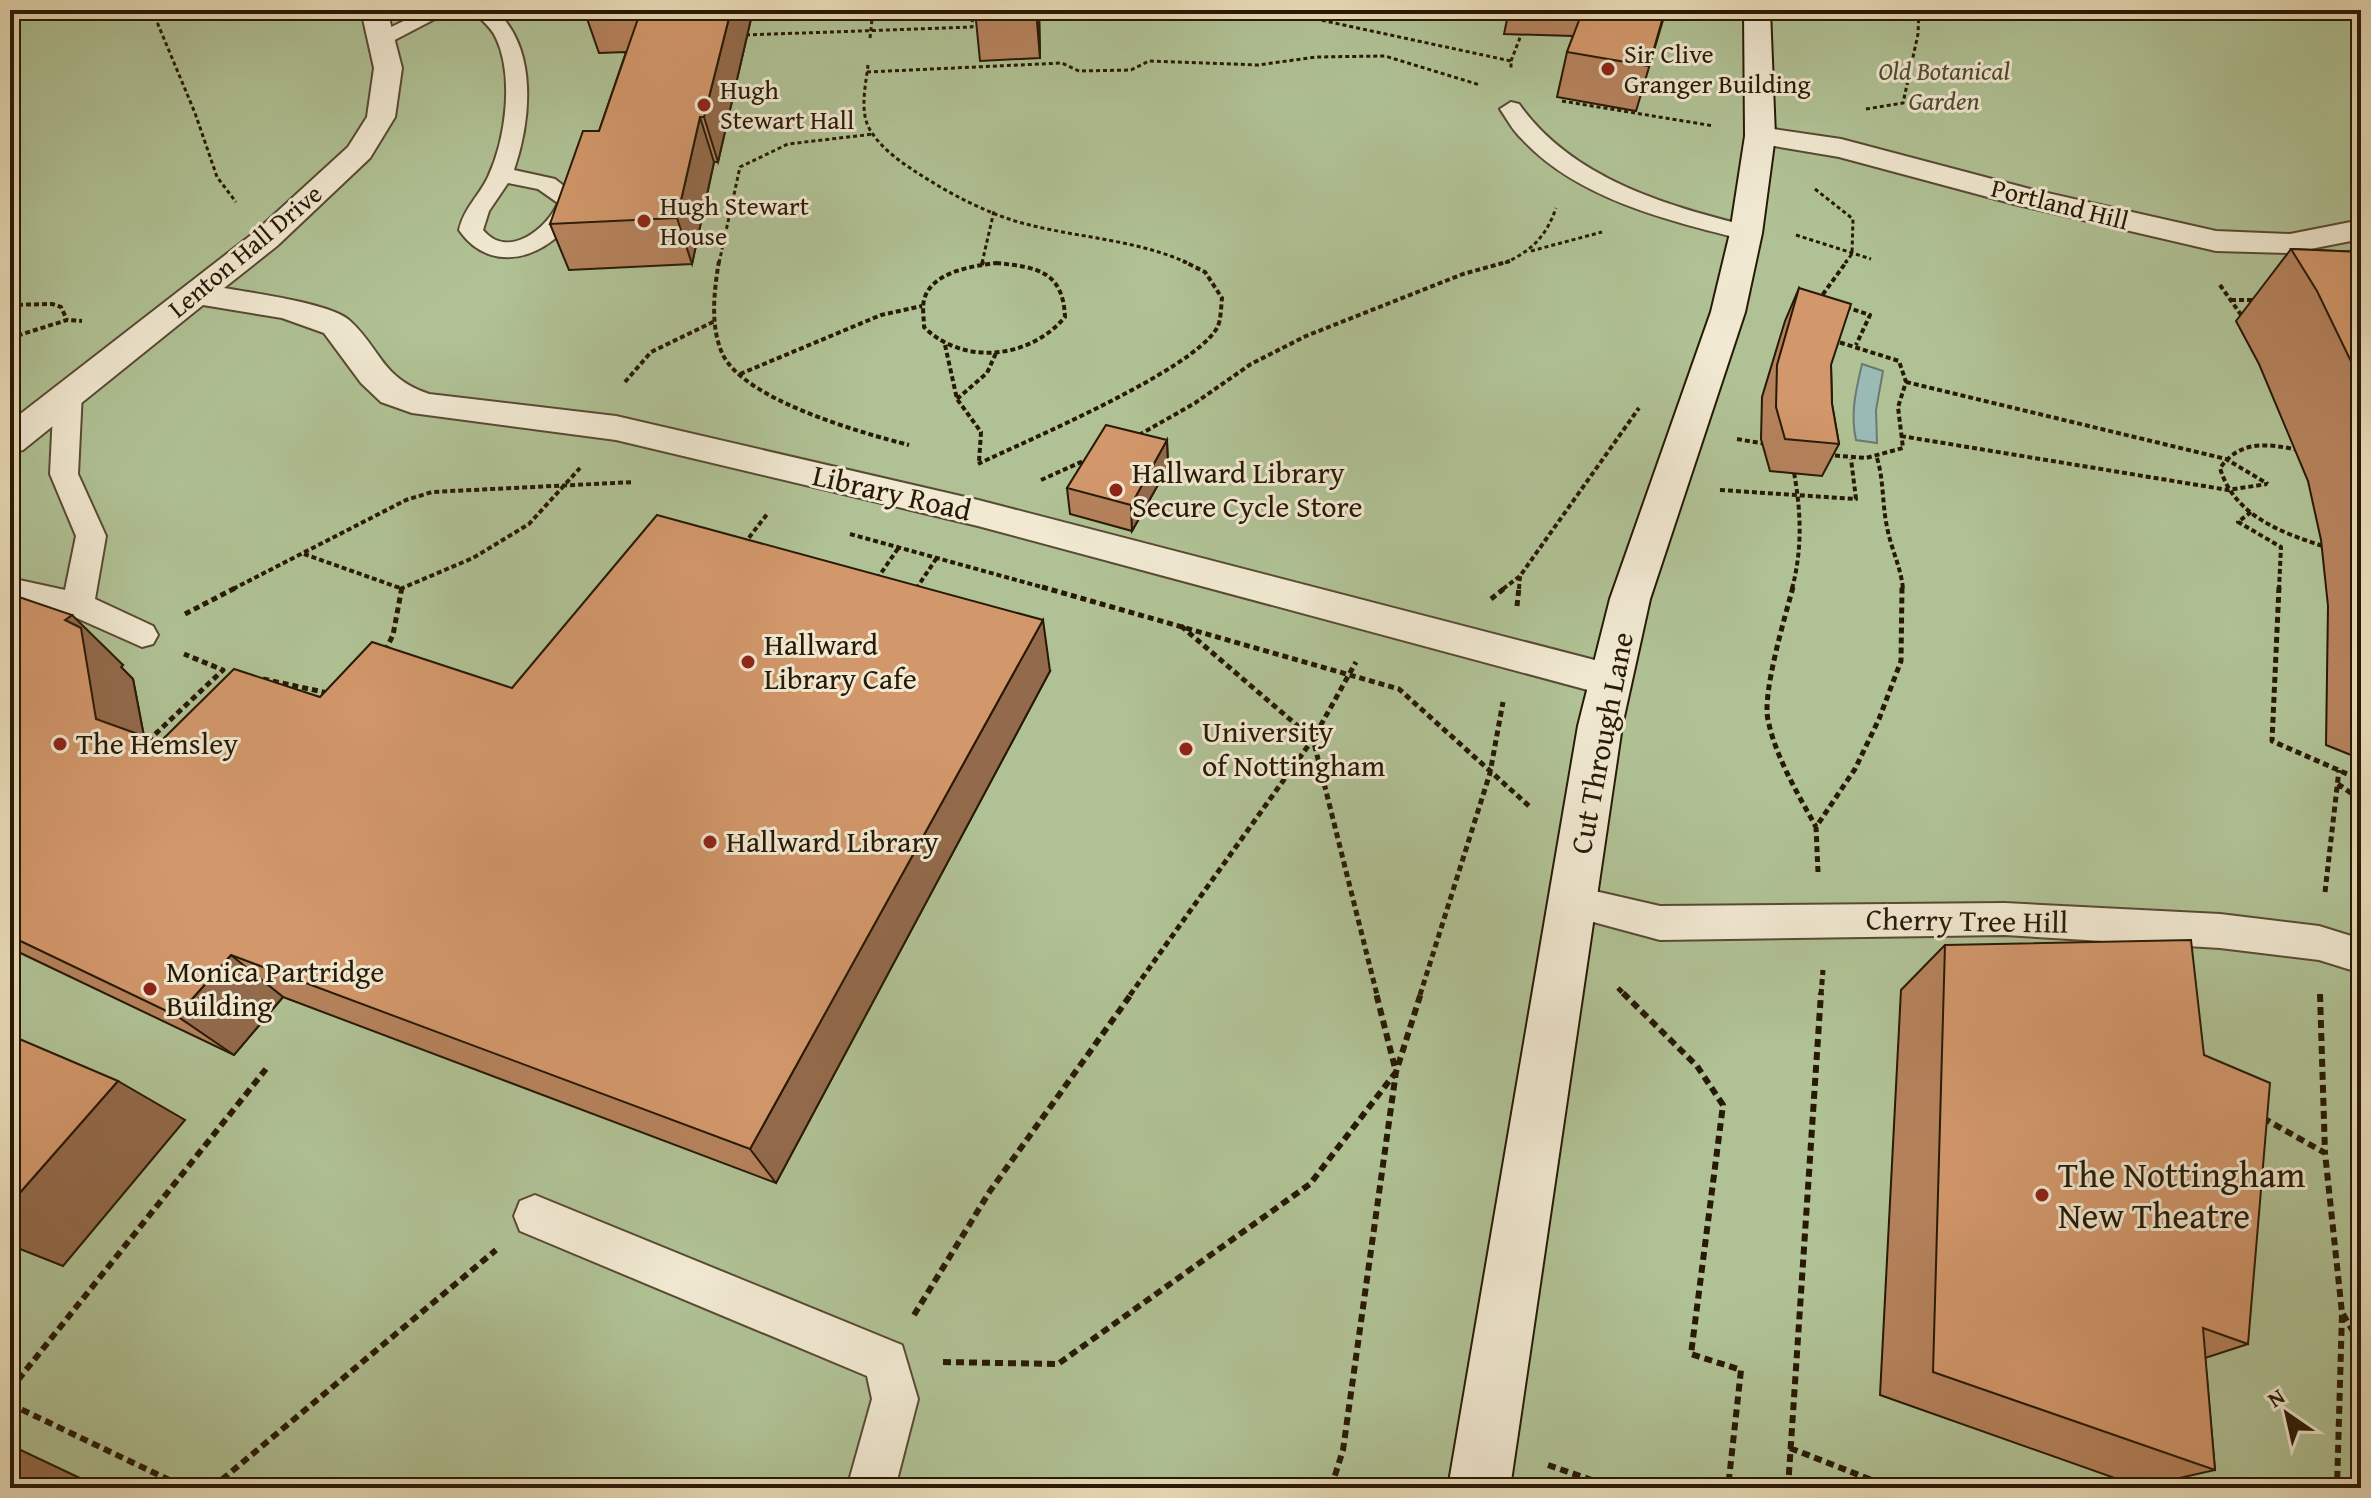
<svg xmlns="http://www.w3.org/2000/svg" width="2371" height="1498" font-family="'Gentium Book Plus',serif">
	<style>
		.green { fill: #b0c295; stroke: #6c6e4e; stroke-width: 2 }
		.water { fill: #9abab6; stroke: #6c7a70; stroke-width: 2 }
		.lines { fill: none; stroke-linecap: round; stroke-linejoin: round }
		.lane-casing { stroke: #584a33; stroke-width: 4 }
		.street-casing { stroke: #584a33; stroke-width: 4 }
		.secondary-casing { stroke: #271906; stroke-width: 4 }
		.path-far3 { stroke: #271906; stroke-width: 3; stroke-dasharray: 4 3; stroke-linecap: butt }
		.path-far2 { stroke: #271906; stroke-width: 4; stroke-dasharray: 5 3; stroke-linecap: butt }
		.path-far1 { stroke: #271906; stroke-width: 5; stroke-dasharray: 6 4; stroke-linecap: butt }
		.path { stroke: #271906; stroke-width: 6; stroke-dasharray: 8 5; stroke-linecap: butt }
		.lane { fill: #f1e9d2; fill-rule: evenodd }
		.street { fill: #f1e9d2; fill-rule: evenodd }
		.secondary { fill: #f1e9d2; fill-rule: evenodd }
		.wall { fill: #b5825c; stroke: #271906; stroke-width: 2 }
		.shaded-wall { fill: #936a4b; stroke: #271906; stroke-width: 2 }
		.building { fill: #d2976b; stroke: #271906; stroke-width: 2 }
		.poi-dot { fill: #8f2418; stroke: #f1e9d2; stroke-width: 3 }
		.labels { text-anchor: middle; stroke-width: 6; stroke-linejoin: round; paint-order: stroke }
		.far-poi-label { font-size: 26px; fill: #271906; stroke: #f1e9d2; text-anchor: start }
		.far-park-label { font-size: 26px; font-style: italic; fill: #504c31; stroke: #f1e9d2 }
		.far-street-label { font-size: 26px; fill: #271906; stroke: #f1e9d2 }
		.poi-label { font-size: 30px; fill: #271906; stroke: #f1e9d2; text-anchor: start }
		.street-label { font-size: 30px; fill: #271906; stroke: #f1e9d2 }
		.near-poi-label { font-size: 36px; fill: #271906; stroke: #f1e9d2; text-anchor: start }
	</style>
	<rect width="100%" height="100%" fill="#eaddb9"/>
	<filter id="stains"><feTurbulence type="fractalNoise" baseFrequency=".0025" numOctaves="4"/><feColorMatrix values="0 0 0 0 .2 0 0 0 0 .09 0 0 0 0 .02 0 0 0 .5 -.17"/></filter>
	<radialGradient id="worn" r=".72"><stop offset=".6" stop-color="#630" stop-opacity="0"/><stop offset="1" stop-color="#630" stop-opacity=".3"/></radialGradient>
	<path class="green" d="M10,10h2351v1478h-2351z"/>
	<path class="water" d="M1862,364l21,7 -7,39 1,33 -21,-3c-6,-27 0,-50 6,-76z"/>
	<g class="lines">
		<defs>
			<path id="lane" d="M426,10h26l-65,34 -7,2 -10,-6 3,-4z
				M473,10h22c43,38 36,110 19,160l41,9 28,22c-21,50 -87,82 -124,29 5,-22 20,-34 29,-53 18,-38 26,-101 8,-139 -5,-12 -16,-18 -23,-28zM508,183l30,6 20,14c-11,26 -50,57 -75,27l6,-19z
				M1511,102l8,2c54,76 149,102 236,124l3,5 -3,5 -9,2c-76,-19 -169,-41 -224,-101 -9,-8 -15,-20 -22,-30z
				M68,383l10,3 4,6 -4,82 28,62 -11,63 58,27 5,9 -5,9 -11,3 -72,-32 -60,-15v-22l55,12 11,-54 -26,-62 4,-82 4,-6z
				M1573,886l87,20 345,-3 215,11 99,12 42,13v34l-42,-13 -99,-12 -215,-13 -345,5 -100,-27 -5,-11 5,-11z
				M535,1195l367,150 16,54 -23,89h-48l25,-89 -5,-23 -347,-145 -6,-15 6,-15z"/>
			<path id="street" d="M361,10h26l15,58 -7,49 -25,41 -93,88 -53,42c28,5 105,15 125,32 33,30 31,57 80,74l187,22 362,84 632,164 15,4 6,12 -6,12 -15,4 -632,-170 -362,-86 -204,-27 -31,-11 -20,-19 -37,-50 -42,-15 -79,-13 -180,145 -13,3v-31l245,-190 93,-85 19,-30 7,-49z
				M1760,127l81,12 189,50 186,42 74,3 71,-14v19l-71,14 -74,-2 -202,-47 -175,-47 -89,-15 -5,-6 5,-6z"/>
			<path id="secondary" d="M1744,10h26l5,126 -13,97 -17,79 -95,287 -28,127 -112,762h-62l130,-762 32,-127 101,-287 19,-79 15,-97z"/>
		</defs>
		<use href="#lane" class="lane-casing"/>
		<use href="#street" class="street-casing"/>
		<use href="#secondary" class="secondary-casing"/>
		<path class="path-far3" d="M152,10l43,103 22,64 19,25
			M1274,10l237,51v9
			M746,35l226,-8 1,-17
			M870,38l3,-28
			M1511,61l10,-26
			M868,65c-2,18 -8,43 0,61 9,19 31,35 48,46 31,20 64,38 99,49 58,17 117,17 173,42
			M867,72l195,-9 17,8 52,-1 18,-9 109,4 58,-8 69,-1 95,29
			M1562,101l152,25
			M1866,109l37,-6 15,-69 1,-24
			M1815,189l38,30 -1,35 -7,9
			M1796,235l75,24
			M1531,251l71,-19
			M719,263l21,-96 48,-23 86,-10
			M982,263l12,-52
			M1505,263c28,-13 41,-27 51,-55"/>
		<path class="path-far2" d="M719,261c-5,30 -9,64 3,92 21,47 140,80 187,92
			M996,263c41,4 67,8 69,54 -35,42 -102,49 -141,10 0,-9 -2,-19 0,-27 7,-28 48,-34 72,-37z
			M982,265l1,-4
			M2220,285l24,34
			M2231,300h27
			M1818,301l29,-40
			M10,305l42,-1 9,3 6,13
			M1846,307l24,8 -14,30
			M10,338l57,-18 15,1
			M945,345l12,54 24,33 -2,30
			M740,374l141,-59 41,-9
			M625,382l26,-30 64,-31
			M1906,382l320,77 42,25
			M957,399l30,-26 9,-20
			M1139,435l56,-32 56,-39 55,-28 157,-62 47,-13
			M1901,436l327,54 39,-6
			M1737,439l29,5
			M2299,450c-31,-6 -58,-11 -79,18 14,48 62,65 106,79
			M1827,455l39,3 37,-10 -5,-41 8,-25 -7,-21 -67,-21
			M1877,458c7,23 5,46 10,69 4,22 14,40 16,62
			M978,464c50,-24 214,-93 239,-136 4,-7 4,-21 5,-30l-17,-26 -22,-11
			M1041,480l49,-22
			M1720,490l136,9 -5,-40
			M2251,512l-13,10 43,25 -2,42
			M850,534l199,55
			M744,544l24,-31
			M304,554l96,34
			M877,579l22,-32
			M233,589l173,-89 26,-8 202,-10
			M400,589l73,-31 56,-34 51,-56
			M916,589l22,-33
			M1503,589l17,-13 119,-168
			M1519,589l1,-13
			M1792,589c11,-42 9,-80 1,-122"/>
		<path class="path-far1" d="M1042,587l357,102 130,117
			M1793,587c-8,30 -31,106 -25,133 8,38 30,74 48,107
			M2279,587l-7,154 89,39
			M915,591l3,-4
			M1491,599l15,-12
			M1517,606l2,-19
			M185,614l52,-27
			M1181,626l132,113 64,256
			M385,651l8,-16 9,-48
			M263,679l65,14
			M148,741l75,-71 -39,-16
			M2338,784l23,16
			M1818,872l-2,-45 39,-58 24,-50 22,-58 1,-74
			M2325,892l14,-122
			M1618,988l7,7
			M1130,995l183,-256 43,-77
			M1420,995l70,-222 13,-71
			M1821,995l2,-25"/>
		<path class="path" d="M1623,993l74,73 26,39 -32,249 50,16 -13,118
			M2320,994l5,159
			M2263,1118l62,35 17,160 -5,175
			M2343,1314l18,31
			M914,1315l76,-124 142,-198
			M943,1362l115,2 252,-180 86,-112 -20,-79
			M10,1390l256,-321
			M10,1404l176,84
			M1790,1448l102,40
			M1548,1465l67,23
			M212,1488l284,-238
			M1331,1488l12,-38 53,-378 25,-79
			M1788,1488l33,-495"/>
		<use href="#lane" class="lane"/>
		<use href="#street" class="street"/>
		<use href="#secondary" class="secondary"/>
	</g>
	<path class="wall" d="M584,10h169l-35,152h-4l-22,102 -123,6 -19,-46 49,-93 27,-79 -27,1z
		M975,10h64l1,48 -60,3z
		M1509,10h157l-30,101 -79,-14 10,-45 6,-16 -69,-2z
		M2291,249l70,3v507l-35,-14 2,-139 -7,-66 -13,-59 -49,-117 -23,-43z
		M1799,288l32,77 1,39 7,40 -17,32 -52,-5 -9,-32 1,-42 23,-76z
		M1167,440l1,27 -36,64 -62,-17 -3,-26z
		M10,594l113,71 -2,2 12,12 11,57 16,6 160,-45 192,-9 538,-17 -274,512 -493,-186 -49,58 -224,-107z
		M1945,945l259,110 44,289 -43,14 10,112 -75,17 -260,-92 21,-405z"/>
	<path class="shaded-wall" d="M731,10h22l-35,152 -14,-45z
		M1036,10h3l1,48z
		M700,117l14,45 -22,102 -15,-46z
		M1167,440l1,27 -36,64 -1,-26z
		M72,615l51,50 -2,2 12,12 17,89 -54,-49 -31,-99z
		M1043,620l7,51 -274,512 -26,-34z
		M231,955l52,42 -49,58 -57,-39z
		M118,1081l67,39 -122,146 -53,-21v-41z
		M10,1445l91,43h-62l-29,-14z"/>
	<path class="building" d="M641,10h90l-27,107h-4l-23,101 -127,6 33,-93h16z
		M975,10h61v4l-61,2z
		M1583,10h82l-16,56 -82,-14z
		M2291,249l70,3v130l-44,-91z
		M1799,288l52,16 -20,61 1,39 7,40 -54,-5 -9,-32 1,-42z
		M1106,425l61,15 -36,65 -64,-17z
		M657,515l386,105 -293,529 -519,-194 -54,61 -167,-80v-342l62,21 -7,5 16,8 15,91 64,23 74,-73 86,28 52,-55 140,46z
		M2191,940l13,115 66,28 -22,261 -45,-16 12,142 -282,-98 12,-427z
		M10,1035l108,46 -108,123z
		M10,1474l29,14h-29z"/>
	<g class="poi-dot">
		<circle cx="1608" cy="69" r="8"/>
		<circle cx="704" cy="105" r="8"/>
		<circle cx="644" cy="221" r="8"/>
		<circle cx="1116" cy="490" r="8"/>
		<circle cx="748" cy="662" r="8"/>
		<circle cx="60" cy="744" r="8"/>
		<circle cx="1186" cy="749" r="8"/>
		<circle cx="710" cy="842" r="8"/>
		<circle cx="150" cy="989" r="8"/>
		<circle cx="2042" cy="1195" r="8"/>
	</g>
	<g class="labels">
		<g class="far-poi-label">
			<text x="1624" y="63">Sir Clive<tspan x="1624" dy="30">Granger Building</tspan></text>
			<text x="720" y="99">Hugh<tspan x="720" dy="30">Stewart Hall</tspan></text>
			<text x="660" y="215">Hugh Stewart<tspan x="660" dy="30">House</tspan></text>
		</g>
		<g class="far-park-label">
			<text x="1944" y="80">Old Botanical<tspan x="1944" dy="30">Garden</tspan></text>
		</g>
		<g class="far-street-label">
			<text transform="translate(2060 204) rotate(14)" y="9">Portland Hill</text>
			<text transform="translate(245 251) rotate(-40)" y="9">Lenton Hall Drive</text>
		</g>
		<g class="poi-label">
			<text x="1132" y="483">Hallward Library<tspan x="1132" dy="34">Secure Cycle Store</tspan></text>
			<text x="764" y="655">Hallward<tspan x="764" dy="34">Library Cafe</tspan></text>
			<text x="1202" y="742">University<tspan x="1202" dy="34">of Nottingham</tspan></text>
			<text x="76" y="754">The Hemsley</text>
			<text x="726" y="852">Hallward Library</text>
			<text x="166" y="982">Monica Partridge<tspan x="166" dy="34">Building</tspan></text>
		</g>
		<g class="street-label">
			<text transform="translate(892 493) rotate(13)" y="10">Library Road</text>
			<text transform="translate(1602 743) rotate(-79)" y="10">Cut Through Lane</text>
			<text transform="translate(1967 921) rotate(1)" y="10">Cherry Tree Hill</text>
		</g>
		<g class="near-poi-label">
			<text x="2058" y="1187">The Nottingham<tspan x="2058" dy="41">New Theatre</tspan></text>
		</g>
	</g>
	<rect width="2371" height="1498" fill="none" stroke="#eaddb9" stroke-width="40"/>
	<rect x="12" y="12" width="2347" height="1474" fill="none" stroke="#271906" stroke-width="4"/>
	<rect x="20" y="20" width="2331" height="1458" fill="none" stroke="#271906" stroke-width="2"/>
	<g transform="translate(2287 1414) rotate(326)" stroke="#f1e9d2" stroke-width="6" paint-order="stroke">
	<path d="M0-6L14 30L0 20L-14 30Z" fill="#271906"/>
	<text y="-12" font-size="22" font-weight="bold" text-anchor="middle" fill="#271906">N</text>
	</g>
	<rect width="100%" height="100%" filter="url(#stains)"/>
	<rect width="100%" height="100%" fill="url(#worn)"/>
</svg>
